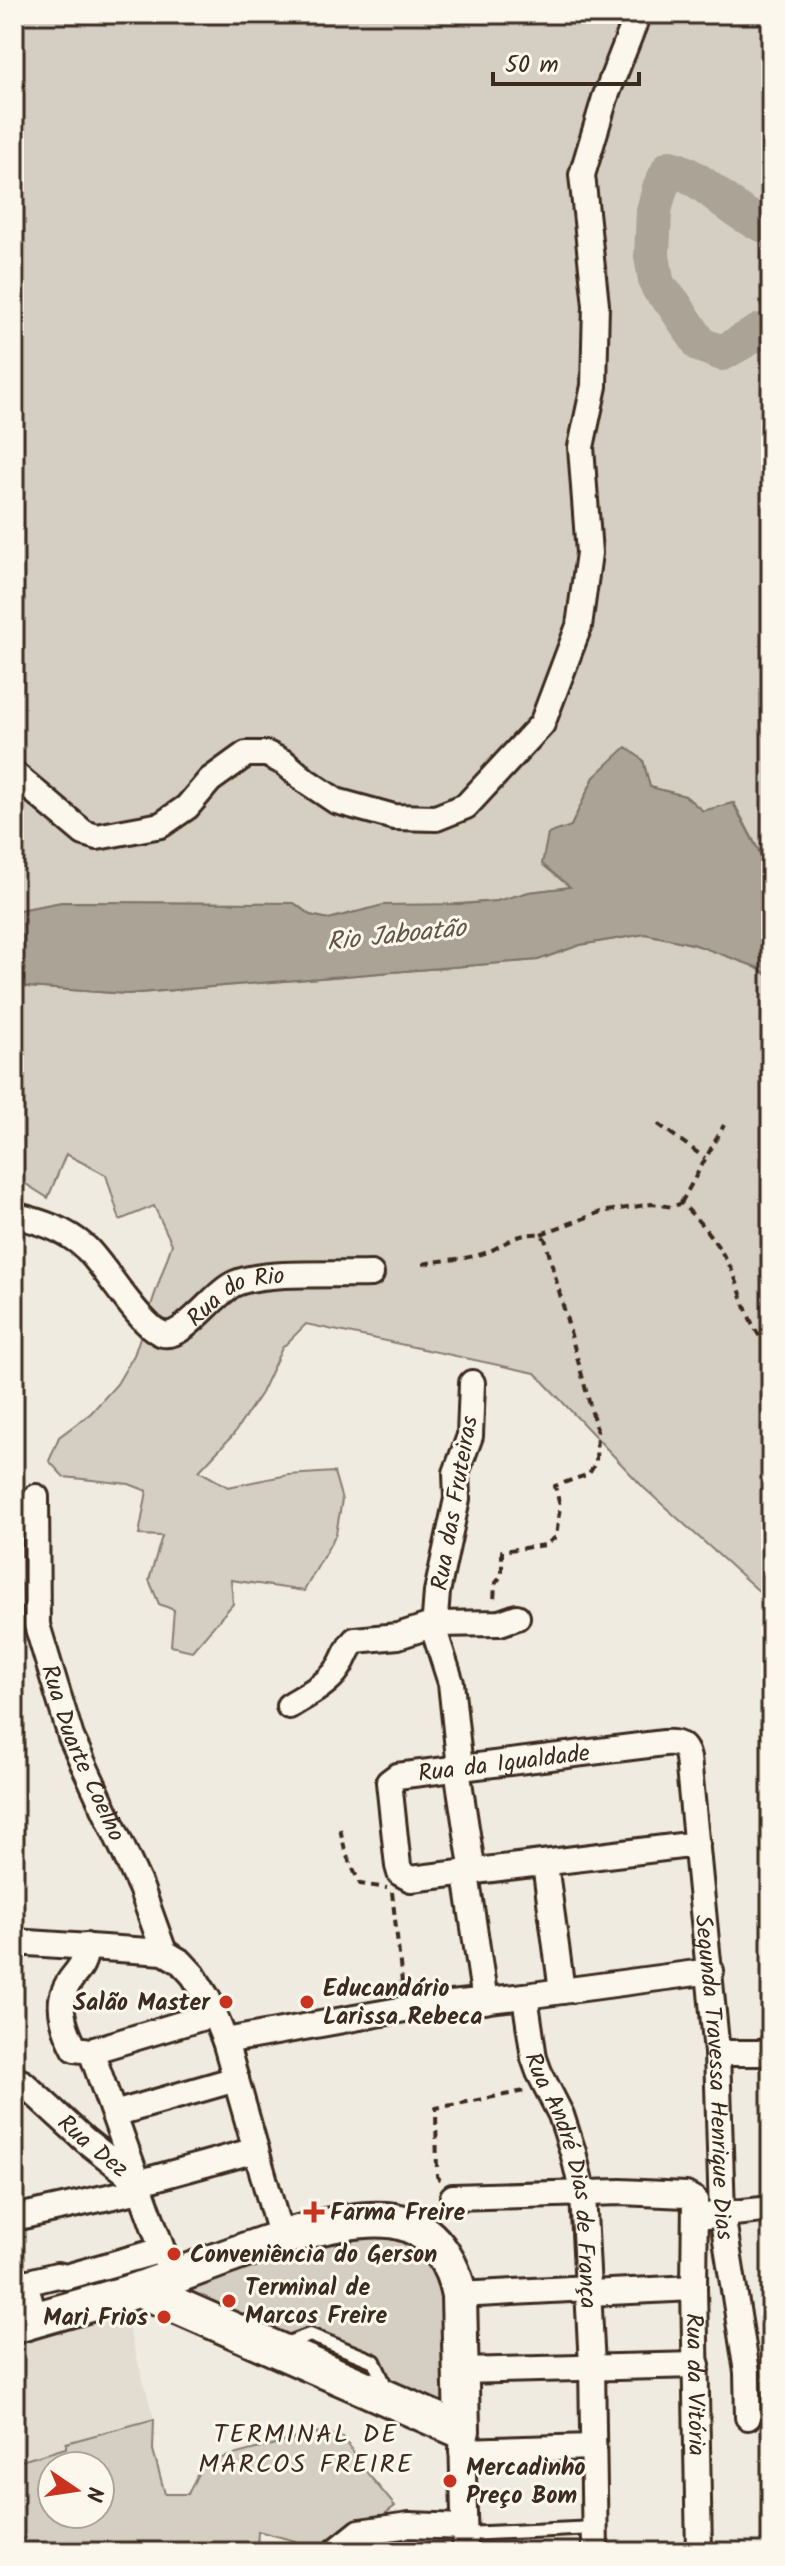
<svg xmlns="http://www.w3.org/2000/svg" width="785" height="2566" font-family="Kalam,sans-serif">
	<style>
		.built { fill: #e2dcd1 }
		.green { fill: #d5cec3; stroke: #887c70; stroke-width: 2; fill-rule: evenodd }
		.water { fill: #aca397; stroke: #7f7367; stroke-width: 2 }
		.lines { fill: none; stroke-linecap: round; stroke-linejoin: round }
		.river { stroke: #aca397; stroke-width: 36 }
		.lane-casing { stroke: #3b2a1e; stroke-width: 18 }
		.street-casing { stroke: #3b2a1e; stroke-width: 30 }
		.secondary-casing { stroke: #3b2a1e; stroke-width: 40 }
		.path { stroke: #3b2a1e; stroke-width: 4; stroke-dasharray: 8 6; stroke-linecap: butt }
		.lane { stroke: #fbf7ec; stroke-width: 12 }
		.street { stroke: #fbf7ec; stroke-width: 24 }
		.secondary { stroke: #fbf7ec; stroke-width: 34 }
		.poi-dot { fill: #c8321e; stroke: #fbf7ec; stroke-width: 3 }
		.labels { text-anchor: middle; stroke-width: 6; stroke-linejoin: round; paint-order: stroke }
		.street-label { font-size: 24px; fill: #3b2a1e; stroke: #fbf7ec }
		.poi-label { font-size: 24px; font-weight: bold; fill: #3b2a1e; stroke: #fbf7ec; text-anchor: start }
		.water-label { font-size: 26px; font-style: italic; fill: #635448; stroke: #fbf7ec }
		.neighbourhood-label { font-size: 26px; letter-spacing: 2px; fill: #3b2a1e; stroke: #fbf7ec }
	</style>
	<rect width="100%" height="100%" fill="#f0ebe0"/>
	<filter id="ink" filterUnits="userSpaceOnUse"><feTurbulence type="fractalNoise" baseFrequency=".0125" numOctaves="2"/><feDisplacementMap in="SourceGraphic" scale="16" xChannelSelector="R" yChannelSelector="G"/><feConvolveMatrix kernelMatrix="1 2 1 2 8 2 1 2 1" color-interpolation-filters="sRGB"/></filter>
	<g filter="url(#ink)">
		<path class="built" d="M105,2317l22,6 27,96 -88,24v5l-52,15v-119z"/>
		<path class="green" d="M14,14h757v860l-37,-71 -31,8 -18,-15 -35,-9 -7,-27 -49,17 -23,49 1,61 -43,5 -32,9 -142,11 -26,7 -19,-4 -16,-12 -232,-1 -48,9z
			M645,934c40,8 94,18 126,44v624l-127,-114 -109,-115 -229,-49 -24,24 -21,45 -28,42 -34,36 29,16 60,-12 46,-3 8,28 -6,34 -32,57 -73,-11 2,24 -41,47 -21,-5 3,-36 -15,-6 -10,-24 13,-44 -23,-1 8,-44 -18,-7 -65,-7 -15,-16 10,-24 32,-24 26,-29 17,-29 38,-111 -18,-38 -34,14 -14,-45 -40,-21 -18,44 -30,-19 -4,-13v-180l113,8 411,-34 42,-15z
			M365,2234c31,4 56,9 75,36 7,10 13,126 15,147l-265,-125v-4l11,-13z
			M154,2419l-1,31 12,44h23l15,-31 117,-31 23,5 21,32 31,37 -60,46h-25l-15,-11 -37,-10 -1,21h-228l-15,-28v-61l52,-15v-5zM52,2466h48v48h-48z"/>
		<path class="water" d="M626,747l17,13 7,27 35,9 18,15 30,-8 38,71v104l-12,-10 -66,-24 -48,-10 -65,11 -42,15 -411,34 -113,-8v-75l48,-9 232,1 16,12 19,4 54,-14 81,-1 33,-3 32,-9 41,-5 -28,-23 6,-30 23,-8 23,-49z"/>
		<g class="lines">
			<path class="river" d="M771,227c-41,-12 -66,-51 -101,-59l-10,20 -6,23 -2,45 4,24 3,8 14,15 28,42 21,8 39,-22 10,1"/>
			<defs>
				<path id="lane" d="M283,2345l27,-10 64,26 13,29
					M464,2534l131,-6"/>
				<g id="street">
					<path d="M14,774l70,59 13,4 64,-12 26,-18 23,-27 36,-26h21l18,9 21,18 30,20 58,16 42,1 30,-12 76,-82 37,-98 10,-73 -8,-106 13,-61 2,-81 -14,-130 23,-77 33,-84"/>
					<path id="s1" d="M14,1215c27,7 51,14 72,33 19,18 55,80 77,86 21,5 52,-43 73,-51 30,-12 100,-8 135,-9"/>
					<path id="s2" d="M36,1497l1,128 34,112 70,151 23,64"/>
					<path d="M289,1706c16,-10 38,-21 49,-37 7,-10 8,-20 17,-29l43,-4 37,-12 65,-1 17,-6"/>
					<path d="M460,1768l-9,-85 -17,-53 3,-38 20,-93 -1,-26 14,-37 2,-53"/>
					<path d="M457,1769l16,104"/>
					<path id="s3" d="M697,1844l-286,35 -11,-6 -2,-7 -9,-84 8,-6 267,-33c13,-1 21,1 24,15l29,295 5,161 25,158 1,45"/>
					<path d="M545,1864l17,127"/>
					<path d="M466,1874l19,127"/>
					<path d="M14,1942l150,10 17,10 12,13 15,24 17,42 56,197"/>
					<path d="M86,1946c-2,27 -15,26 -22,46 -7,17 3,42 11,57l16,2 123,-37"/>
					<path id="s4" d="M525,1996l9,62 5,14 22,43 12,37 10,42 9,172 3,186"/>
					<path d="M225,2041l180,-32 120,-13 186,-25"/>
					<path d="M91,2051l81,226"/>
					<path d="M717,2053h54"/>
					<path id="s5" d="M14,2079l9,4 62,57 52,41"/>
					<path d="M114,2114l122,-35"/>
					<path d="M137,2183l119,-33"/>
					<path id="s6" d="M453,2197l168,-5 65,3 9,5 -1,88 5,264"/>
					<path d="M706,2216l65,-7"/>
					<path d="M14,2218l126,-28"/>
					<path d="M589,2293l105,-5"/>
					<path d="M459,2295l130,-7"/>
					<path d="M35,2319l-10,-36 32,-8 9,2 96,-27"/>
					<path d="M461,2371l236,-6"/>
					<path d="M462,2434l3,118"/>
					<path d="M462,2451l131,-4"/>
					<path d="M335,2552l25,-20 49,-7 55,2"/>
				</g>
				<path id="secondary" d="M14,2326c41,-13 83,-23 123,-36 65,-21 206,-88 270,-66 29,10 47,43 52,71l3,136 -323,-142"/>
			</defs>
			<use href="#lane" class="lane-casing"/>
			<use href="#street" class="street-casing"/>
			<use href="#secondary" class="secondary-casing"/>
			<path class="path" d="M658,1124l47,34
				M681,1203l43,-78
				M541,1234l60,-22 51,-8 21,3 8,-4c18,17 35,38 47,60 15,25 18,66 43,85
				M423,1264c17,-4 35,-4 51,-8 28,-5 35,-24 67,-22l4,5 52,192 -1,31 -7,12 -34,12 5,20 -4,31 -11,8 -43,6v24l-7,9 -1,17
				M340,1829l6,25 14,30 27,4
				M392,1892l11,99
				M440,2180l-3,-4 -1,-68 89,-17"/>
			<use href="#lane" class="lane"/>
			<use href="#street" class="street"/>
			<use href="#secondary" class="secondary"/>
		</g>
	</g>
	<g class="poi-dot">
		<circle cx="226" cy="2002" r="8"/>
		<circle cx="307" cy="2002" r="8"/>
		<path d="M310 2200h8v8h8v8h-8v8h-8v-8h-8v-8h8z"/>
		<circle cx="174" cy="2254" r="8"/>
		<circle cx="229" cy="2301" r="8"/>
		<circle cx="164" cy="2317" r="8"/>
		<circle cx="450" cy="2481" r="8"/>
	</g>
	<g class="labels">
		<g class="street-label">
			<text dy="8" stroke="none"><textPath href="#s1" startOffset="282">Rua do Rio</textPath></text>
			<text transform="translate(454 1503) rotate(-80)" y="8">Rua das Fruteiras</text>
			<text dy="8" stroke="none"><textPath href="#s2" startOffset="264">Rua Duarte Coelho</textPath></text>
			<text dy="8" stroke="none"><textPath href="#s3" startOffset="510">Rua da Igualdade</textPath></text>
			<text dy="8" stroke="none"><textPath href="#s3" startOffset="1024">Segunda Travessa Henrique Dias</textPath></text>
			<text dy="8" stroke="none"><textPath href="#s5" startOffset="104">Rua Dez</textPath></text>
			<text dy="8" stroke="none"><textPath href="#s4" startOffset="190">Rua André Dias de França</textPath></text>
			<text dy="8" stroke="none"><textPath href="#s6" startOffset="428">Rua da Vitória</textPath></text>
		</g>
		<g class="poi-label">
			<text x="323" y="1996">Educandário<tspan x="323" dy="28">Larissa Rebeca</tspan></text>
			<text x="210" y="2010" text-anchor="end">Salão Master</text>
			<text x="330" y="2220">Farma Freire</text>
			<text x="190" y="2262">Conveniência do Gerson</text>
			<text x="245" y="2295">Terminal de<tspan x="245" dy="28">Marcos Freire</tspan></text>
			<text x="148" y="2325" text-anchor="end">Mari Frios</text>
			<text x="466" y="2475">Mercadinho<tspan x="466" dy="28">Preço Bom</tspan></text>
		</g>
		<g class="water-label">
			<text transform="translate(396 934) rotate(-6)" y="9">Rio Jaboatão</text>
		</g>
		<g class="neighbourhood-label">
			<text x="306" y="2442">TERMINAL DE<tspan x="306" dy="30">MARCOS FREIRE</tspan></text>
		</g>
	</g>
	<rect width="785" height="2566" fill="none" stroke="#fbf7ec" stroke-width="48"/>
	<rect x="24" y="24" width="737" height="2518" fill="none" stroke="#3b2a1e" stroke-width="3" filter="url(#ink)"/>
	<g transform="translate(76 2490) rotate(103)"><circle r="38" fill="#fbf7ec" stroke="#aea59a" stroke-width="2"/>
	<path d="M0-6L14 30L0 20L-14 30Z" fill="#c8321e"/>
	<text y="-12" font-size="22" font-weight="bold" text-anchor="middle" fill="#3b2a1e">N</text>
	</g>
	<path d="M493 72v12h146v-12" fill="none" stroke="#3b2a1e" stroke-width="4"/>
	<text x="505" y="72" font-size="24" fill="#3b2a1e" stroke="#fbf7ec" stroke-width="6" paint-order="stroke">50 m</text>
</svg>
